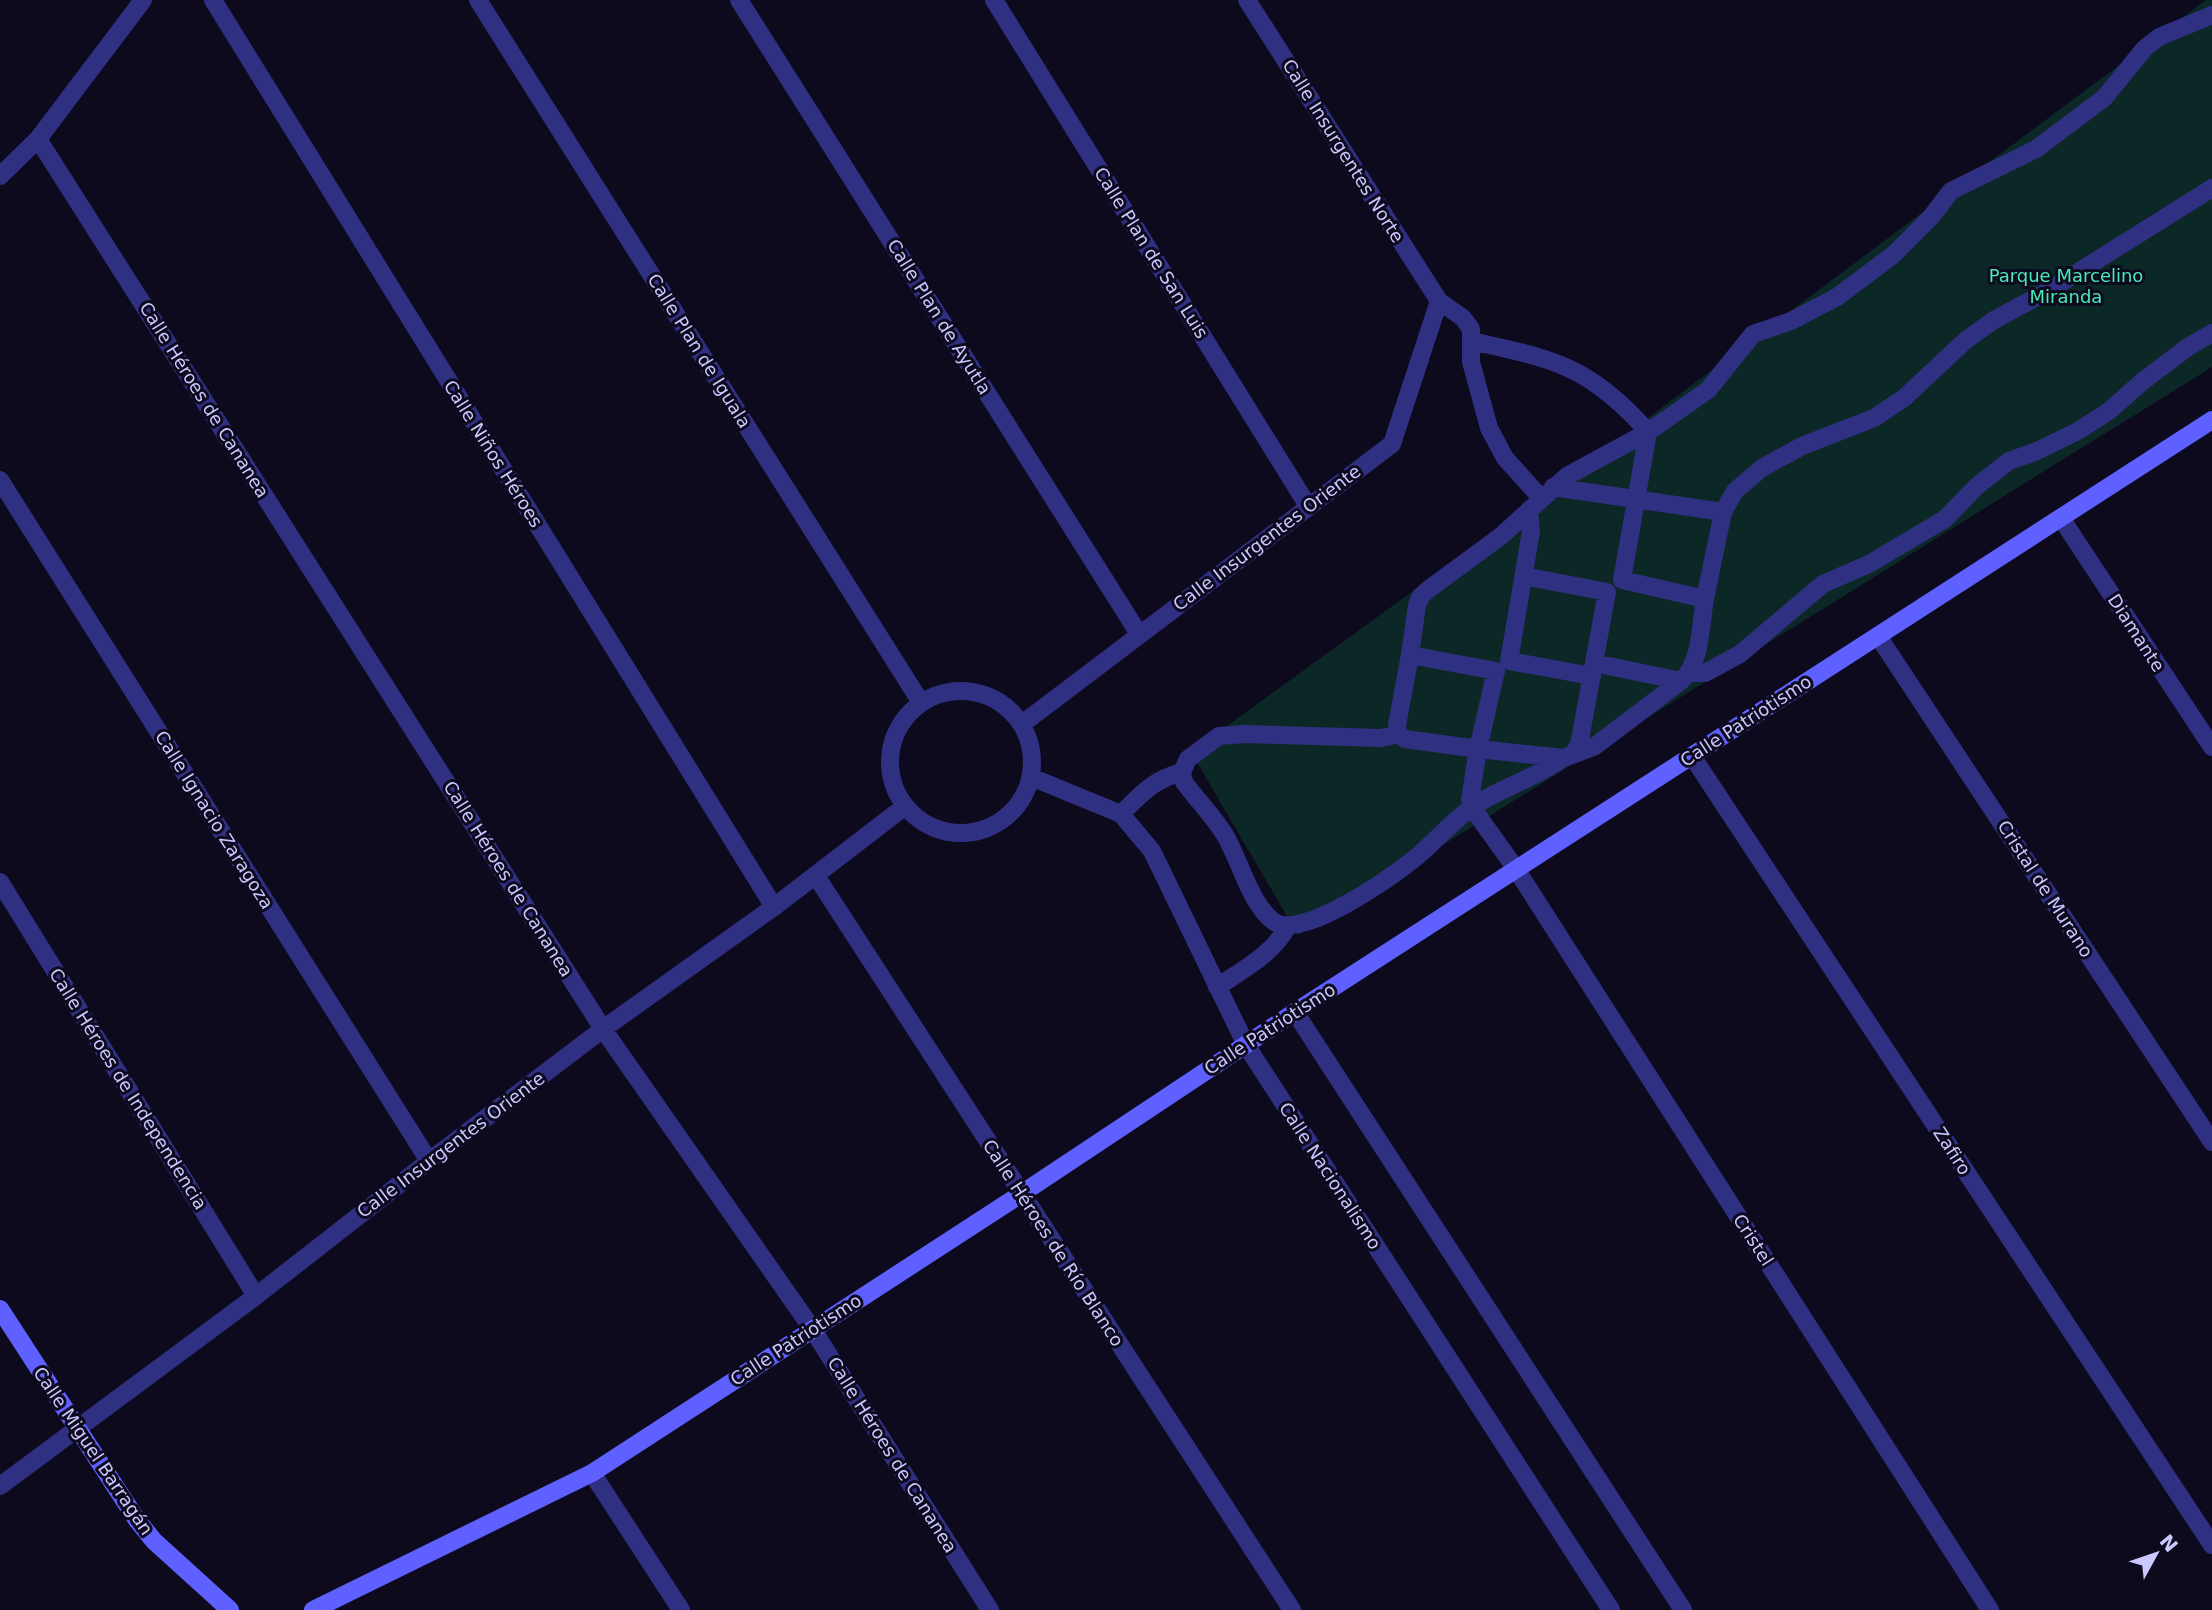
<svg xmlns="http://www.w3.org/2000/svg" width="2212" height="1610" font-family="'DejaVu Sans',sans-serif">
	<style>
		.green { fill: #0c2826 }
		.lines { fill: none; stroke-linecap: round; stroke-linejoin: round }
		.street { stroke: #303082; stroke-width: 18 }
		.secondary { stroke: #5e60ff; stroke-width: 18 }
		.labels { text-anchor: middle; stroke-width: 6; stroke-linejoin: round; paint-order: stroke }
		.street-label { font-size: 18px; fill: #cbc7ff; stroke: #0d0a1e }
		.park-label { font-size: 18px; fill: #48e9bb; stroke: #0d0a1e }
	</style>
	<rect width="100%" height="100%" fill="#0d0a1e"/>
	<path class="green" d="M2206,0h6v367l-914,568 -107,-183 350,-254z"/>
	<g class="lines">
		<path class="street" d="M213,0l561,907
			M478,0l442,701
			M739,0l400,634
			M994,0l314,506
			M1247,0l192,301 24,17 8,11v33l18,66 16,30 36,40
			M38,139l565,890 210,301 177,280
			M0,176l38,-37 105,-139
			M1472,341c33,8 70,14 100,29 29,14 55,38 76,62l-26,148 83,19c-5,26 -3,63 -24,82l-87,-18
			M0,480l429,681
			M1553,487l170,25
			M1529,510l2,21 -22,130 83,15
			M2061,518l151,229
			M1705,599l18,-87 12,-21 27,-23 40,-22 72,-28 30,-20 62,-58 28,-20 54,-29 164,-103
			M1878,636l334,506
			M1410,655l86,16 -18,78 85,9 9,-3 7,-10 28,-153 -83,-16
			M1690,673h15l35,-19 83,-70 46,-20 76,-45 32,-33 32,-25 28,-10 41,-20 31,-20 34,-30 45,-34 24,-14
			M890 762a71 71 0 1 1 142 0a71 71 0 1 1-142 0Z
			M1022,724l370,-280 47,-143
			M1398,734l-17,4 -136,-4 -26,2 -31,23 -6,13 2,10c13,18 31,36 42,55 14,24 24,66 47,84 27,21 117,-43 141,-62 20,-16 38,-38 60,-53 28,-19 62,-28 89,-48
			M1572,755l23,-9 86,-65
			M1692,756l520,789
			M1031,777l90,37 31,37 94,194 365,565
			M1121,814c21,-21 32,-34 61,-42
			M816,876l476,734
			M0,882l256,414
			M1217,987c27,-18 55,-32 71,-61
			M1295,1012l388,598
			M592,1473l89,137
			M0,1486l256,-190 173,-135 174,-132 171,-122 130,-100
			M1990,1610l-474,-741 -40,-56 -6,-13 8,-51 -73,-10 -7,-5 -1,-9 13,-70 7,-50 4,-9 8,-7 72,-53 66,-60 81,-44 60,-42 45,-56 38,-13 46,-24 56,-42 38,-38 20,-26 85,-42 68,-51 41,-50 14,-11 53,-22"/>
		<path class="secondary" d="M0,1309l137,211 17,21 76,69
			M313,1610l279,-137 429,-279 274,-182 917,-592"/>
	</g>
	<g class="labels">
		<g class="street-label">
			<text transform="translate(1343 151) rotate(58)" y="6">Calle Insurgentes Norte</text>
			<text transform="translate(1151 253) rotate(58)" y="6">Calle Plan de San Luis</text>
			<text transform="translate(939 317) rotate(58)" y="6">Calle Plan de Ayutla</text>
			<text transform="translate(699 351) rotate(58)" y="6">Calle Plan de Iguala</text>
			<text transform="translate(204 400) rotate(58)" y="6">Calle Héroes de Cananea</text>
			<text transform="translate(493 454) rotate(58)" y="6">Calle Niños Héroes</text>
			<text transform="translate(1267 538) rotate(-37)" y="6">Calle Insurgentes Oriente</text>
			<text transform="translate(2136 633) rotate(57)" y="6">Diamante</text>
			<text transform="translate(1746 721) rotate(-33)" y="6">Calle Patriotismo</text>
			<text transform="translate(214 820) rotate(58)" y="6">Calle Ignacio Zaragoza</text>
			<text transform="translate(508 879) rotate(58)" y="6">Calle Héroes de Cananea</text>
			<text transform="translate(2045 889) rotate(57)" y="6">Cristal de Murano</text>
			<text transform="translate(1270 1029) rotate(-33)" y="6">Calle Patriotismo</text>
			<text transform="translate(128 1089) rotate(58)" y="6">Calle Héroes de Independencia</text>
			<text transform="translate(451 1145) rotate(-37)" y="6">Calle Insurgentes Oriente</text>
			<text transform="translate(1952 1151) rotate(57)" y="6">Zafiro</text>
			<text transform="translate(1330 1176) rotate(57)" y="6">Calle Nacionalismo</text>
			<text transform="translate(1753 1240) rotate(57)" y="6">Cristel</text>
			<text transform="translate(1053 1243) rotate(57)" y="6">Calle Héroes de Río Blanco</text>
			<text transform="translate(796 1340) rotate(-33)" y="6">Calle Patriotismo</text>
			<text transform="translate(93 1451) rotate(56)" y="6">Calle Miguel Barragán</text>
			<text transform="translate(892 1455) rotate(58)" y="6">Calle Héroes de Cananea</text>
		</g>
		<g class="park-label">
			<text x="2066" y="282">Parque Marcelino<tspan x="2066" dy="21">Miranda</tspan></text>
		</g>
	</g>
	<g transform="translate(2156 1554) rotate(50)" stroke="#0d0a1e" stroke-width="5" paint-order="stroke">
	<path d="M0-5L12 26L0 18L-12 26Z" fill="#cbc7ff"/>
	<text y="-10" font-size="19" font-weight="bold" text-anchor="middle" fill="#cbc7ff">N</text>
	</g>
</svg>
